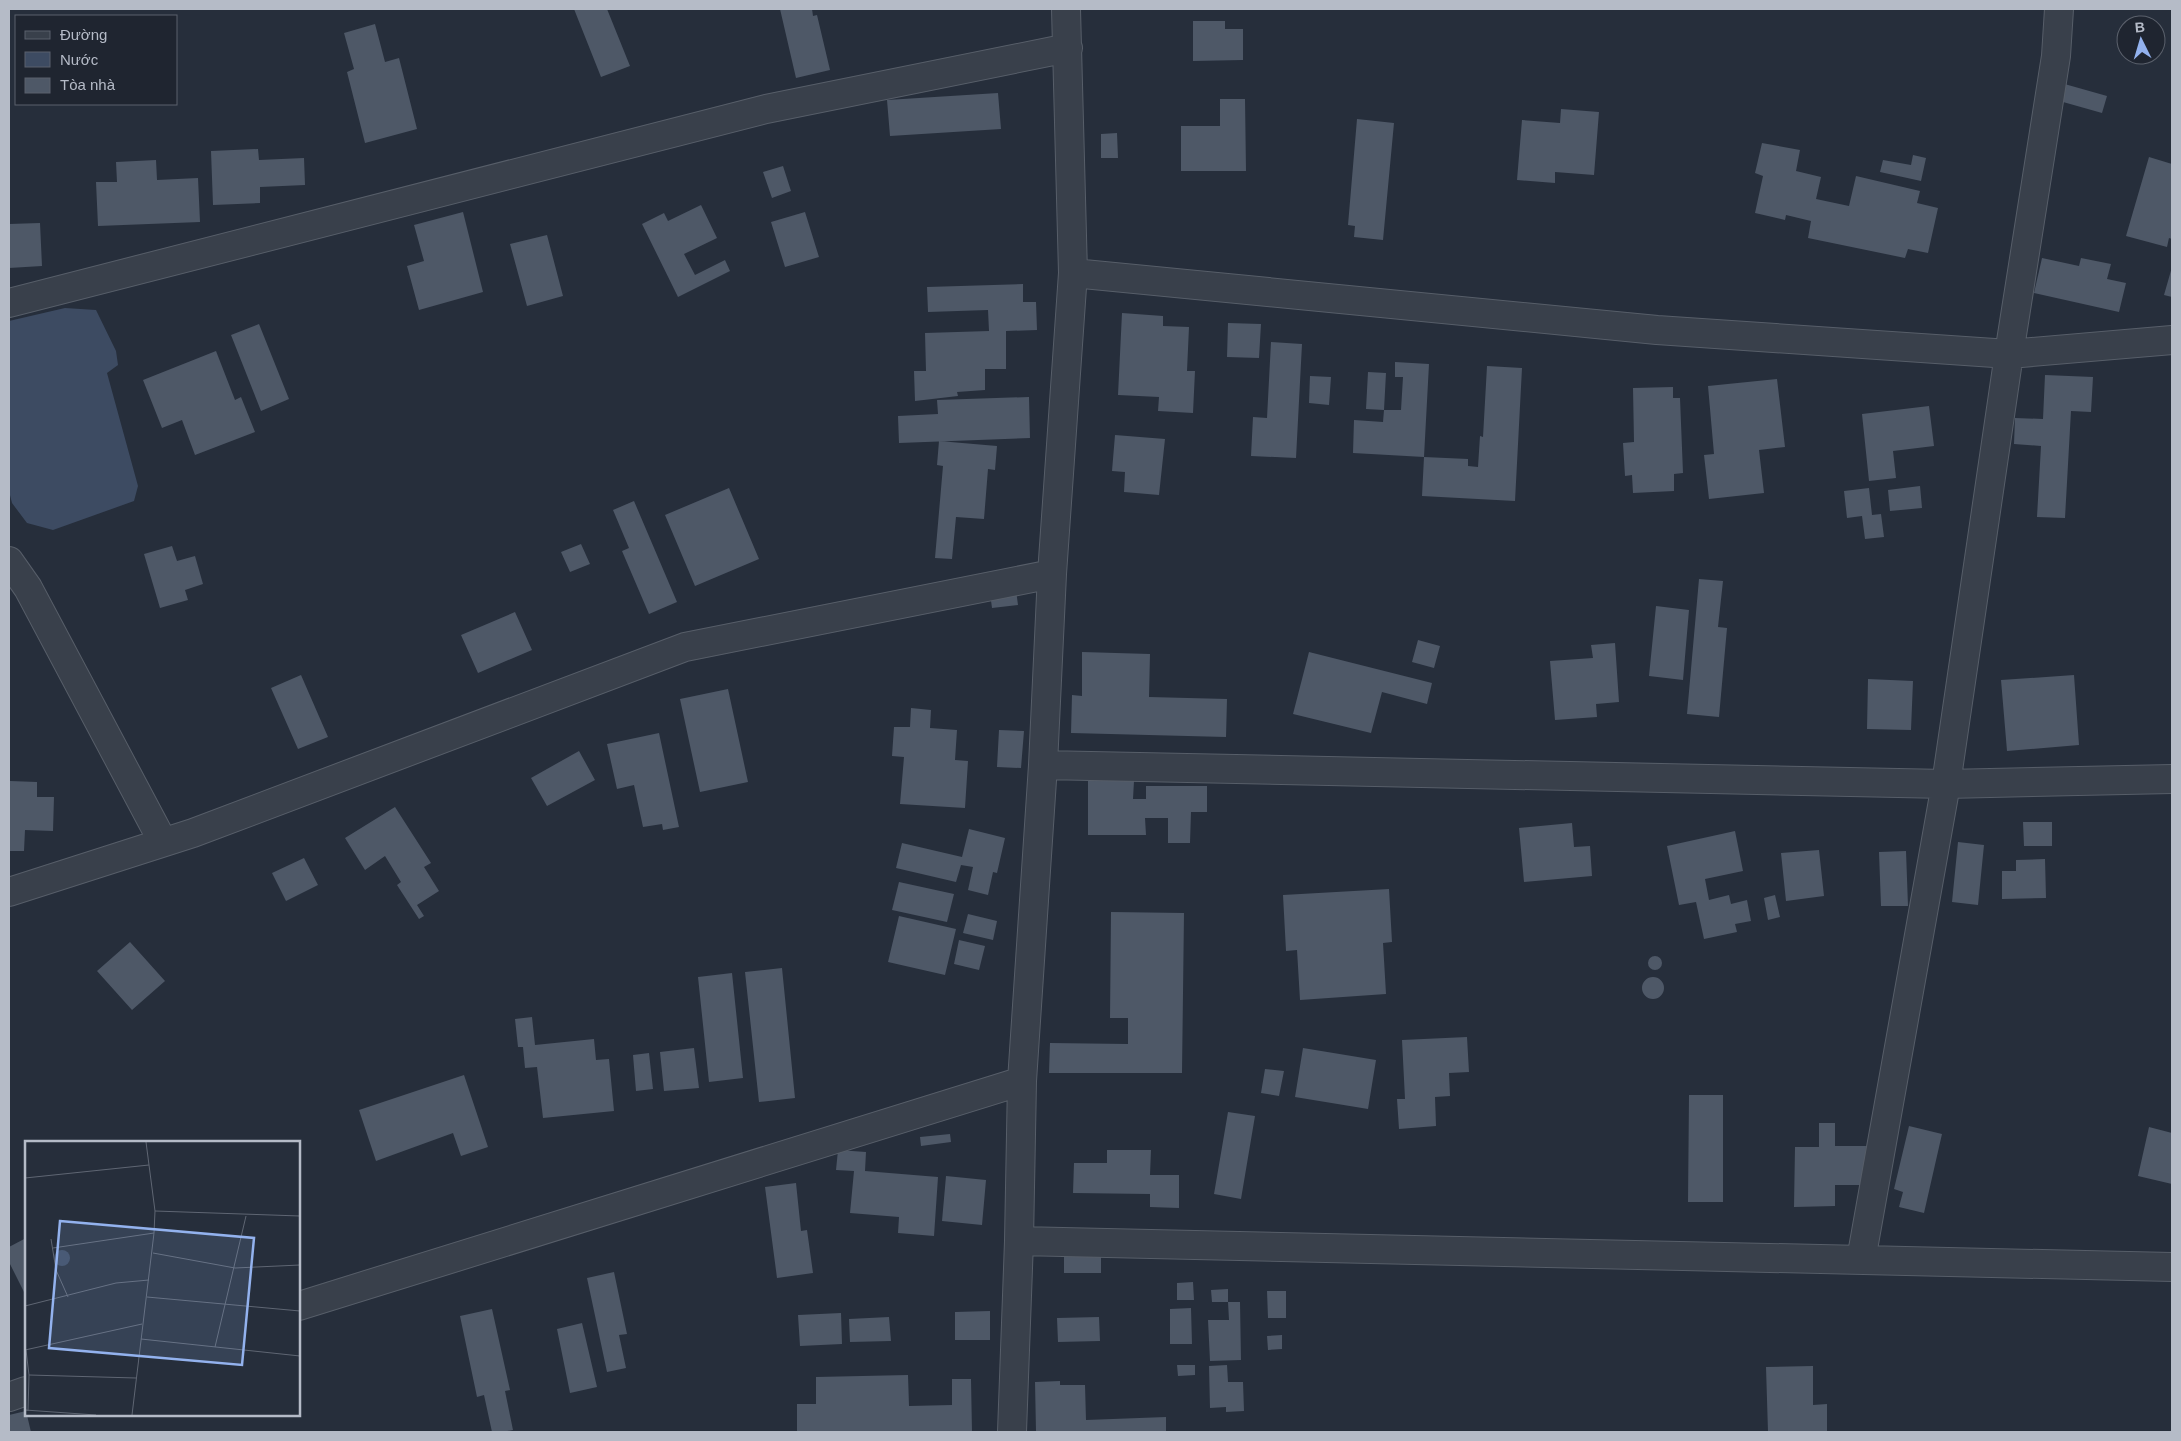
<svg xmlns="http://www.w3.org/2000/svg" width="2181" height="1441" font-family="Arial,sans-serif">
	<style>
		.water { fill: #3d4b62 }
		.building { fill: #4e5867 }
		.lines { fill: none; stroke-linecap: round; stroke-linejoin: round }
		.minor-casing { stroke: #575e69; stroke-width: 30 }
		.minor { stroke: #39404b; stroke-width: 28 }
		.inset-road { fill: none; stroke: #5f6673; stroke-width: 1 }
		.view { fill: #93b2ee; fill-opacity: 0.15; stroke: #93b2ee; stroke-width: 2.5 }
		.inset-edge { fill: none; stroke: #b5bbc7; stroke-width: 2.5 }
	</style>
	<rect width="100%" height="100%" fill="#262e3b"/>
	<path class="water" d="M65,308l31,2 20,41 2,14 -11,8 31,113 -4,15 -81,29 -26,-7 -15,-20 -3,-12v-170z"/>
	<path class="building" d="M574,9h33l23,57 -29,11z
		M780,9h32l1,7 4,-1 13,55 -34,8z
		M1193,21h32v8h18v31l-50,1z
		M375,24l10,38 14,-4 18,71 -52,14 -18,-71 7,-3 -10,-36z
		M2061,83l46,13 -5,17 -46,-13z
		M998,93l3,36 -111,7 -3,-36z
		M1220,99h25l1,72h-65v-45h39z
		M1561,109l38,3 -5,63 -39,-3v11l-38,-3 5,-60 38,3z
		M1357,119l37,4 -11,117 -29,-3 1,-11 -7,-1z
		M1117,133l1,25h-17v-24z
		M1762,143l38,7 -4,21 25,6 -5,22 33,7 7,-30 64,15 -3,12 21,5 -10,45 -20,-4 -3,9 -97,-20 3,-17 -25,-6 -1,5 -30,-7 8,-37 -8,-3z
		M258,149l1,11 45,-2 1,27 -45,2v16l-47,2 -2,-54z
		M1913,155l13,3 -5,23 -41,-9 3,-12 28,5z
		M2149,157l23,7v75l-3,-1 -2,9 -41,-11z
		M156,160l1,20 41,-2 2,44 -102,4 -2,-44h21l-1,-20z
		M783,166l8,25 -19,7 -9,-26z
		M701,205l16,33 -33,16 11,21 30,-15 5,11 -52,26 -36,-73 22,-11 4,8z
		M463,212l20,80 -64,18 -12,-44 17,-5 -10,-36z
		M805,212l14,45 -34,10 -14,-45z
		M40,223l2,43 -33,2v-44z
		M547,235l16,61 -36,10 -17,-62z
		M2042,258l37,8 2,-8 30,6 -4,15 19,4 -7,29 -85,-19z
		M2172,267v30l-8,-2z
		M1023,284v18h13l1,28 -31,1v38h-21v21l-28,2 1,4 -43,5 -1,-30h12l-1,-38 64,-2 -1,-21 -60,2 -1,-25z
		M1122,313l41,3v10l26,1 -2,44h8l-2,42 -35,-2 1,-14 -41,-2z
		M1228,323l33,1 -2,34 -32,-1z
		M259,324l30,75 -28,12 -30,-76z
		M1271,342l31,2 -6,114 -45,-2 2,-39 14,1z
		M216,351l19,49 6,-3 14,35 -60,23 -13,-35 -20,8 -19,-48z
		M1395,362l34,2 -5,93 -71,-4 1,-33 29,2 1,-12h17l2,-33h-8z
		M1487,366l35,2 -7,133 -93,-5 2,-39 44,2v7l10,1 2,-31 3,1z
		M1368,372l18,1 -2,37 -18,-1z
		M2045,375l48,2 -2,35 -20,-1 -6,107 -28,-1 4,-71 -27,-2 1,-26 28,1z
		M1310,376l21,1 -2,28 -20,-2z
		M1777,379l8,68 -26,3 5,43 -55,6 -5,-44 10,-1 -6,-68z
		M1673,387v11h7l3,75 -9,1v17l-41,2 -1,-18 -7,1 -2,-33 11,-1 -1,-54z
		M1029,397l1,41 -131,5 -1,-27 40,-2 -1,-14z
		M1929,406l5,40 -41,5 3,27 -27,3 -7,-67z
		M1115,435l50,4 -6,56 -35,-3 1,-20 -13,-1z
		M939,441l58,5 -2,24 -7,-1 -4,50 -28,-2 -4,42 -17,-1 8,-92 -6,-1z
		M1920,486l2,22 -32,3 -2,-21z
		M729,488l30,71 -64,27 -30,-71z
		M1869,488l3,27 9,-1 3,23 -19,2 -3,-23 -15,2 -3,-27z
		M634,501l43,101 -28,12 -27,-63 7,-3 -16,-38z
		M581,544l9,20 -20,8 -9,-20z
		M172,546l5,15 18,-5 8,28 -18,6 3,10 -28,8 -16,-54z
		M1699,579l24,2 -5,46 9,1 -8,89 -32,-3z
		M1016,590l2,15 -26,3 -2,-15z
		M1656,606l33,4 -6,70 -34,-4z
		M515,612l17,38 -54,23 -17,-38z
		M1418,640l22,6 -6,22 -22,-6z
		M1615,643l4,59 -23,2 1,13 -42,3 -5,-59 43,-3 -2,-13z
		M1082,652l68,2 -1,43 78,2 -1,38 -155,-4 1,-38 10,1z
		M1309,652l123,31 -5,21 -45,-12 -11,41 -78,-19z
		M301,675l27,62 -30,12 -27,-61z
		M2074,675l5,70 -72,6 -6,-71z
		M1868,679l45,2 -2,49 -44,-1z
		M728,689l20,93 -48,10 -20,-93z
		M911,708l20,2 -1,18 27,2 -2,30 13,1 -3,47 -65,-4 4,-47 -12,-1 2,-29h16z
		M999,730l25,1 -3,37 -24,-1z
		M659,733l20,94 -16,3 -1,-6 -19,3 -9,-42 -17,4 -10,-45z
		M579,751l16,29 -48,26 -16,-28z
		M10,781l27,1v15h17l-1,34 -28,-1 -1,21h-15z
		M1088,781h46l-1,18h13v-13h61v26h-16l-1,31h-22v-25h-23l1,17h-58z
		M395,807l36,56 -7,4 15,24 -22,14 7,11 -5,3 -22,-34 4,-3 -16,-26 -20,14 -20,-32z
		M2023,822h29v24h-28z
		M1572,823l2,24 16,-1 2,30 -68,6 -5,-54z
		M969,829l36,9 -8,35 -4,-1 -5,23 -20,-5 5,-23 -12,-2 -5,17 -60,-14 6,-25 60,14z
		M1735,831l8,40 -38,8 4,21 20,-5 2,9 16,-4 4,21 -16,3 2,8 -33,7 -8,-37 -17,3 -12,-59z
		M1958,842l26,3 -6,60 -26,-3z
		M1819,850l5,46 -38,5 -5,-48z
		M1906,851l2,55h-27l-2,-54z
		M304,858l14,27 -32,16 -14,-28z
		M2045,859l1,39 -44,1v-28h14v-11z
		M899,882l55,12 -7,28 -55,-12z
		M1389,889l3,53 -9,1 3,51 -86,6 -3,-50 -11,1 -3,-56z
		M1775,895l5,22 -12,3 -4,-22z
		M1111,912l73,1 -2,160h-133l1,-30 78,1v-26h-18z
		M968,914l29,7 -4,19 -30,-7z
		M899,916l57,13 -11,46 -57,-13z
		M959,940l26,6 -6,24 -25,-6z
		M130,942l35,39 -33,29 -35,-39z
		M1648 963a7 7 0 1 1 14 0a7 7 0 1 1-14 0Z
		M782,968l13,130 -36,4 -14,-130z
		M732,973l11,105 -34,4 -11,-105z
		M1642 988a11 11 0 1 1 22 0a11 11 0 1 1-22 0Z
		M532,1017l3,28 59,-6 2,21 13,-1 5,52 -71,7 -6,-51 -12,1 -2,-21h-5l-3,-28z
		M1467,1037l2,35 -20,1 1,23 -15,1 1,29 -37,3 -2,-30h8l-3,-59z
		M694,1048l5,40 -35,3 -4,-39z
		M1303,1048l73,12 -8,49 -73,-12z
		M649,1053l4,36 -17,2 -3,-36z
		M1265,1069l19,2 -5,25 -18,-3z
		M464,1075l24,72 -27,9 -8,-23 -77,28 -17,-51z
		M1689,1095h34v107h-35z
		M1228,1112l27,4 -14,83 -27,-5z
		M1819,1123h16v23h31l-1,39h-30v21l-41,1 1,-60h24z
		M1909,1126l33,8 -18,79 -25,-6 4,-15 -9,-3z
		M2149,1127l23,6v51l-34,-8z
		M950,1134l1,8 -30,4 -1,-9z
		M838,1150l28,2 -1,19 73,6 -4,59 -36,-3 1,-16 -49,-4 4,-42 -18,-1z
		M1107,1150h44l-1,25h29v33l-29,-1v-13l-77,-1 1,-30h33z
		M946,1176l40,4 -4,45 -40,-4z
		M796,1183l5,48 6,-1 6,43 -36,5 -12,-91z
		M26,1238v58l-17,-34v-15z
		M1064,1250h37v23h-37z
		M614,1272l13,62 -8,1 7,33 -19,4 -20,-94z
		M1193,1282l1,18h-17v-17z
		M1228,1289v13h-16l-1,-12z
		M1267,1291h19v27h-18z
		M1228,1302h12l1,58 -31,1 -2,-41h21z
		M1191,1308l1,36h-22v-35z
		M492,1309l18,81 -5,1 8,39 -11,2h-10l-8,-37 -7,2 -17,-81z
		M990,1311v29h-35v-28z
		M841,1313l1,31 -42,2 -2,-31z
		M889,1317l2,24 -41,1 -1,-23z
		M1099,1317l1,24 -42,1 -1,-24z
		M582,1323l15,64 -27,6 -13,-64z
		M1282,1335v14l-14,1 -1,-14z
		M1177,1365h18v10l-17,1z
		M1227,1365l1,17h15l1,29 -18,1v-5l-16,1 -1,-42z
		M1813,1366v39l14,-1v28h-59l-2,-65z
		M908,1375l1,31 43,-1v-26h19l1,53h-175v-28h19v-27z
		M1060,1381v4h25l1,35 80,-3v15h-130l-1,-50z
		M26,1411l5,21h-22v-17z"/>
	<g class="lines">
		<defs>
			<path id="minor" d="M1073,273l584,57 352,24 163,-14
				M9,303l757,-194 302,-61
				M9,561l19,27 135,254
				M1043,765l903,19 226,-5
				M9,892l184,-59 492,-186 367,-73
				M1019,1241l1153,26
				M1861,1260l85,-476 63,-430 47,-298 3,-47
				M299,1306l723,-225
				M9,1397l17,-6
				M1012,1432l7,-191 3,-160 21,-316 9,-191 21,-301 -7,-264"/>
		</defs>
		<use href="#minor" class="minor-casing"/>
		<use href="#minor" class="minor"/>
	</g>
	<g transform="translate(25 1141)">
		<rect width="275" height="275" fill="#262e3b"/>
		<path d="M29 117a8 8 0 1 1 16 0a8 8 0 1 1-16 0Z" fill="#3d4b62"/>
		<path class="inset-road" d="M0,37l124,-13M130,70l145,5M26,98l5,31 12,27M28,107l101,-15M128,112l82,15 65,-3M122,156l153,14M0,165l91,-23 33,-3M116,198l159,17M190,206l31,-131M0,209l117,-26M1,209l3,25M0,269l71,5M3,270l1,-36 107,3M107,274l22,-182 1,-22 -9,-69"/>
		<path class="view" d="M35,80l194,17 -12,127 -193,-17z"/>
		<rect width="275" height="275" class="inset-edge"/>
	</g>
	<rect width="2181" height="1441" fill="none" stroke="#b5bbc7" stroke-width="20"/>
	<rect x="15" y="15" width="162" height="90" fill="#1f2530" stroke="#5b616c"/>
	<rect x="25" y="31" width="25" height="8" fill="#39404b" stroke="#5b616c"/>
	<text x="60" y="40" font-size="15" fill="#b5bbc7">Đường</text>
	<rect x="25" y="52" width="25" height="15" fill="#3d4b62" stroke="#5b616c"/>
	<text x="60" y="65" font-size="15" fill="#b5bbc7">Nước</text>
	<rect x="25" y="78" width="25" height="15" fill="#4e5867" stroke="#5b616c"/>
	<text x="60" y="90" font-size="15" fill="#b5bbc7">Tòa nhà</text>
	<g transform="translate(2141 40) rotate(355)"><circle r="24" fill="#1f2530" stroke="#5b616c"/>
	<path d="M0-4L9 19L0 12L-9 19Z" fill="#93b2ee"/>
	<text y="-8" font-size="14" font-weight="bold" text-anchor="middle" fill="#b5bbc7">B</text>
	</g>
</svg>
